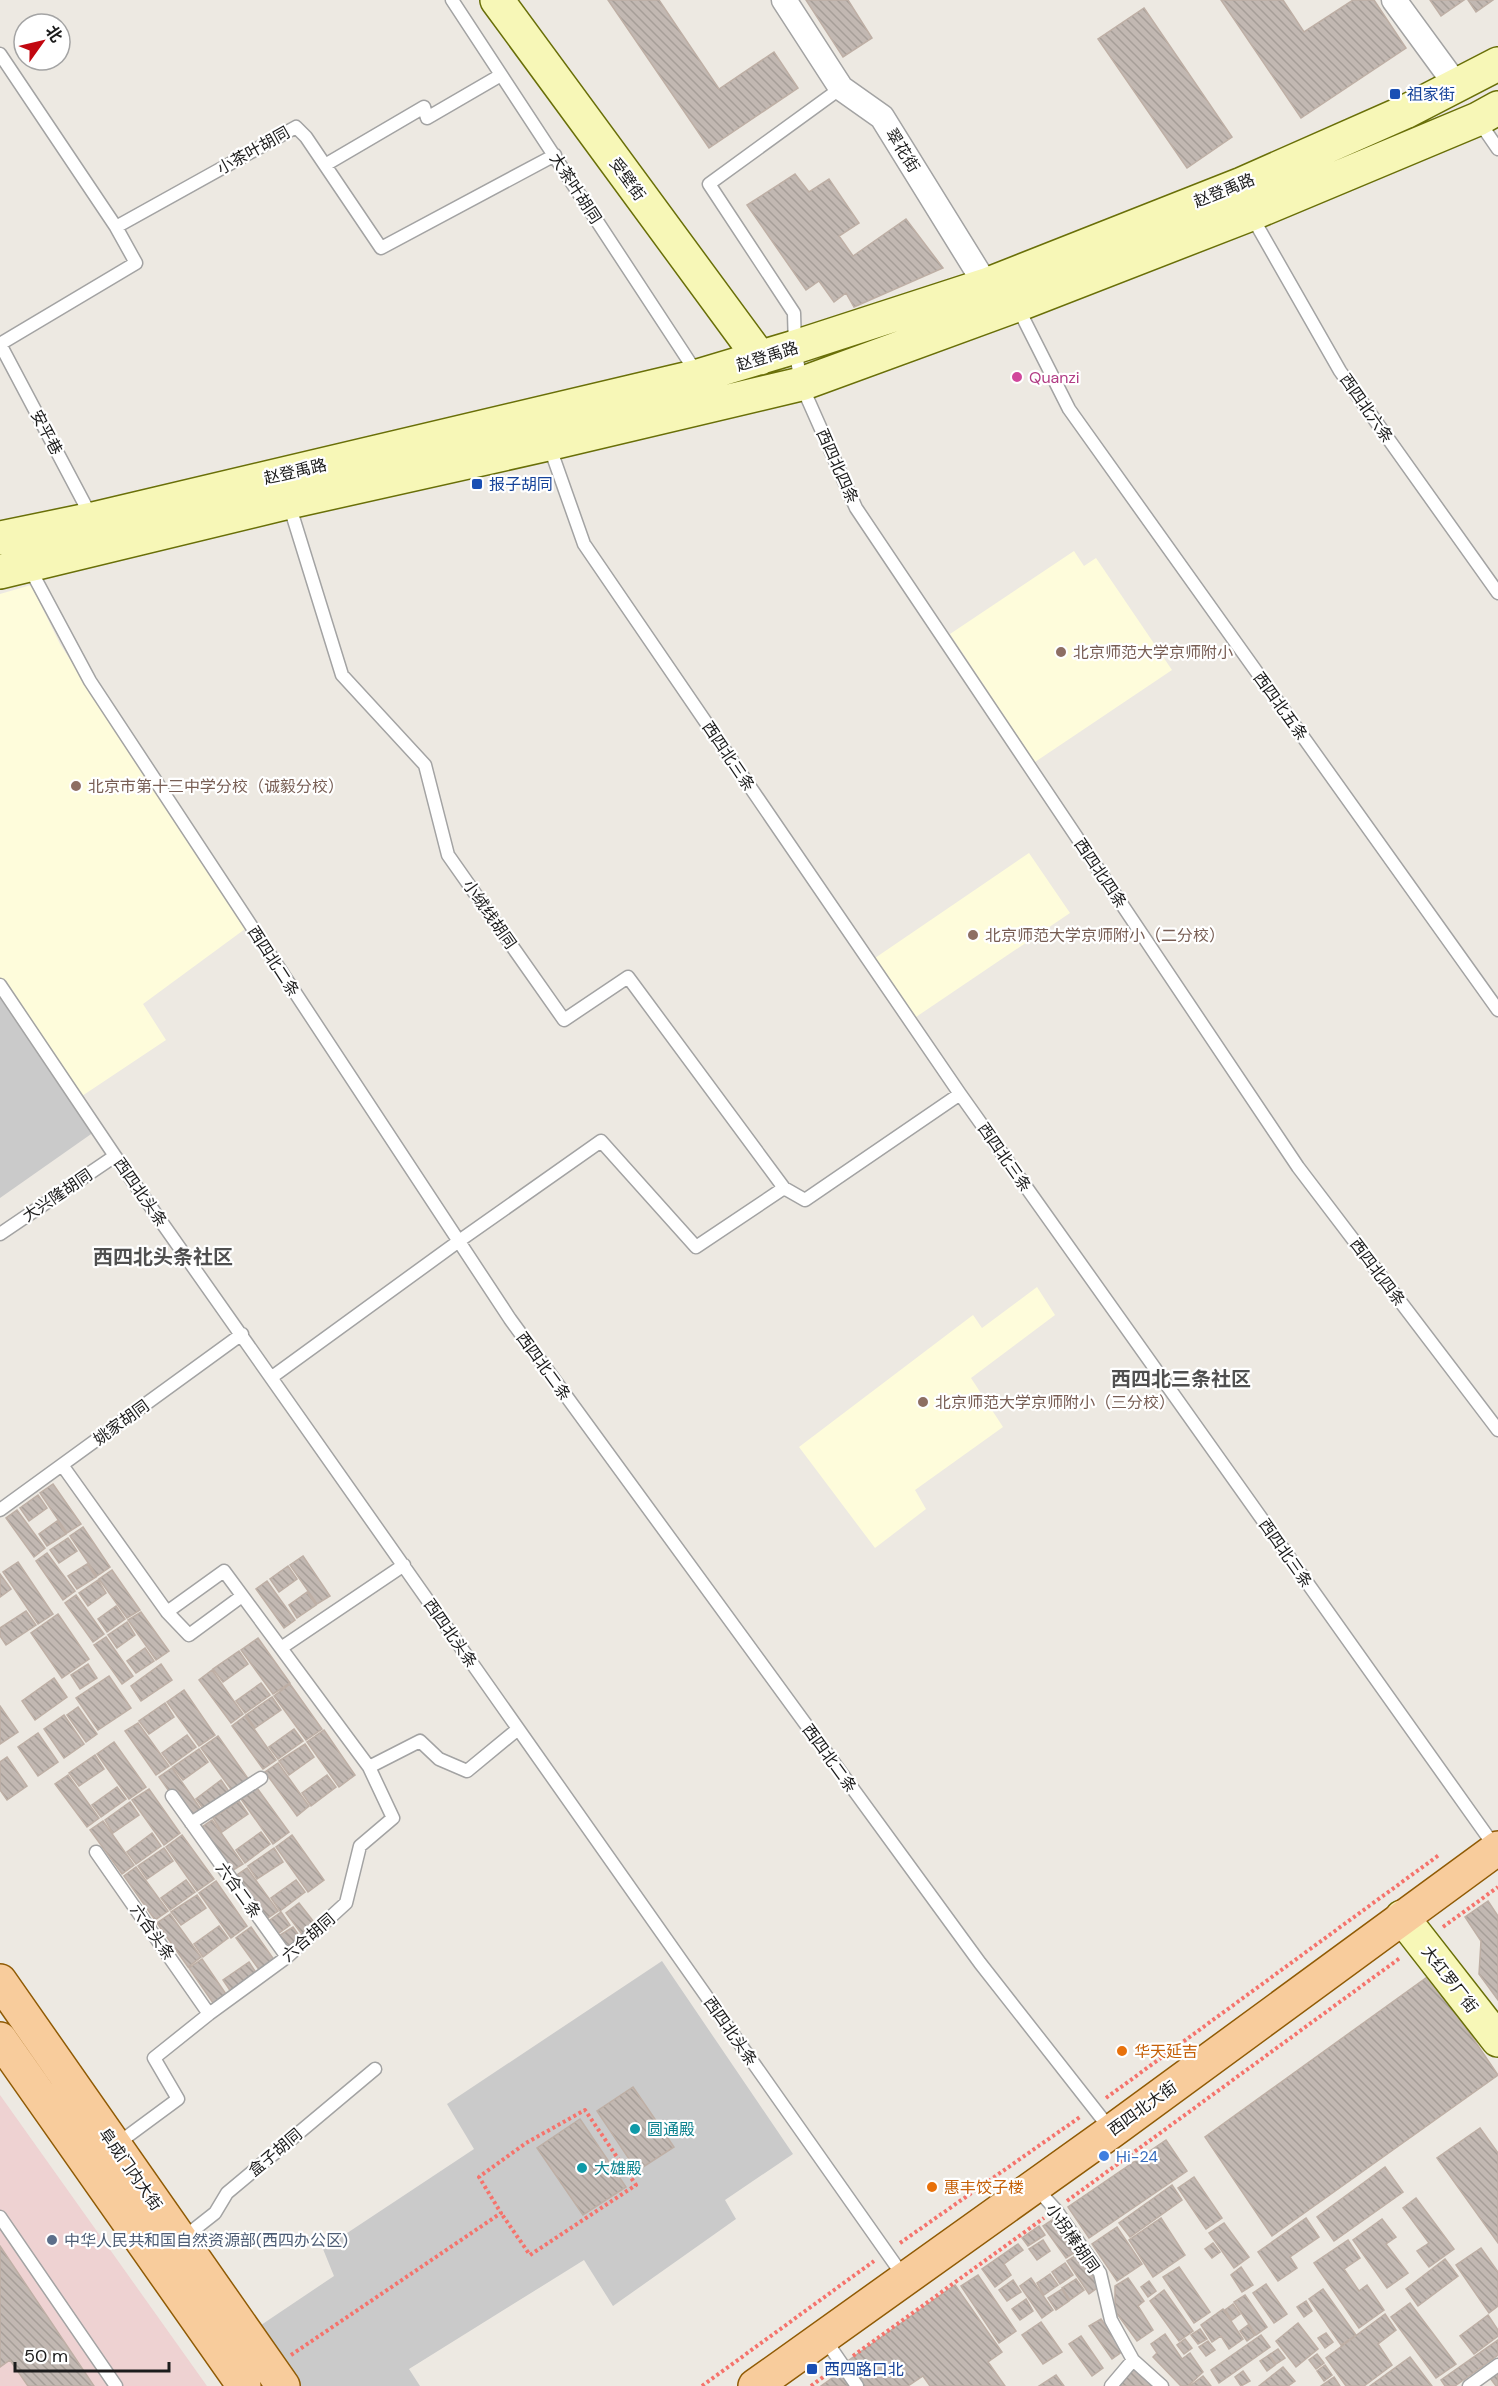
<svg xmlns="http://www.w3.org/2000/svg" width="1498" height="2386" font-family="'DM Sans','Noto Sans SC',sans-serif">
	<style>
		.commercial { fill: #eed2d2 }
		.education { fill: #fefcdb }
		.religious { fill: #cacaca }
		.building { fill: url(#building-back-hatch); stroke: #beafa5; stroke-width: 1.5 }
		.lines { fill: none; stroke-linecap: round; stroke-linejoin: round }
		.lane-casing { stroke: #a3a3a3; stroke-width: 15 }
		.street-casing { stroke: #a3a3a3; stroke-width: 27 }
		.secondary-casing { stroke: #696f08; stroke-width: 36 }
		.primary-casing { stroke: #905b05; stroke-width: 36 }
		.path { stroke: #f5736c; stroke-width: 4; stroke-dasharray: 3 3; stroke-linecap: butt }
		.lane { stroke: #fff; stroke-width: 12 }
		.street { stroke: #fff; stroke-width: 24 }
		.secondary { stroke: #f7f7b7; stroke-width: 33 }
		.primary { stroke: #f8cc9c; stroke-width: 33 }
		.transit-dot { fill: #1a4fb4; stroke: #fff; stroke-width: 2 }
		.hotel-dot { fill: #d1479c; stroke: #fff; stroke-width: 2 }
		.education-dot { fill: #8d6e63; stroke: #fff; stroke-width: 2 }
		.food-dot { fill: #e8710a; stroke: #fff; stroke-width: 2 }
		.culture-dot { fill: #0f9aa8; stroke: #fff; stroke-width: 2 }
		.shop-dot { fill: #3f7fe0; stroke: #fff; stroke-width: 2 }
		.service-dot { fill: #5c6f8a; stroke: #fff; stroke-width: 2 }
		.labels { text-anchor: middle; stroke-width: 4.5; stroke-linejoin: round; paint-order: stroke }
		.transit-label { font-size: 16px; fill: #164399; stroke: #fff; text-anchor: start }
		.street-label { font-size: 16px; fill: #1c1c1c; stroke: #fff }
		.hotel-label { font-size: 16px; fill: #b23c85; stroke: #fff; text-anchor: start }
		.education-label { font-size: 16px; fill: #785e54; stroke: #fff; text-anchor: start }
		.food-label { font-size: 16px; fill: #c56008; stroke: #fff; text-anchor: start }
		.culture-label { font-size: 16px; fill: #0d838f; stroke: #fff; text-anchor: start }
		.shop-label { font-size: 16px; fill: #366cbe; stroke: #fff; text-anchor: start }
		.service-label { font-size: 16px; fill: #4e5e75; stroke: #fff; text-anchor: start }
		.quarter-label { font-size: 20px; font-weight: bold; fill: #4f4f4f; stroke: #fff }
	</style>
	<defs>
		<pattern id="building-back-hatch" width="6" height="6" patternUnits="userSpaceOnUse" patternTransform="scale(1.5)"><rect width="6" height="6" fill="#c2b8b2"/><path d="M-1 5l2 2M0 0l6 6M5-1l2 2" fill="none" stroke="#a69e98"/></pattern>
	</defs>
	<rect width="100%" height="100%" fill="#ede9e2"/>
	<path class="commercial" d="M0,2095l207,291h-207z"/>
	<path class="education" d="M1074,551l10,15 12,-8 76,112 -137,92 -85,-128z
		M31,585l29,59 185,285 -102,75 23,36 -87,58 -79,-118v-386z
		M1029,853l41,60 -154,104 -41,-59z
		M1037,1287l18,28 -84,63 32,49 -88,63 11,19 -51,39 -76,-101 174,-132 9,13z"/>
	<path class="religious" d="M0,995l94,137 -94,66z
		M662,1961l131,193 -68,46 11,19 -123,87 -29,-46 -175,109 11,17h-129l-39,-55 82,-55 -11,-27 151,-100 -27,-45z"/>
	<path class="building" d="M608,0h51l60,89 55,-37 24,36 -89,60z
		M806,0h42l24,38 -29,19z
		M1221,0h62l21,32 49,-32h21l32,48 -105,70z
		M1430,0h34l-23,16z
		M1468,0h25l-17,12z
		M1144,8l88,129 -45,31 -89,-129z
		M795,174l14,18 20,-13 30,44 -20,13 14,20 53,-37 37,49 -89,39 -8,-14 -12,9 -15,-21 -13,9 -59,-85z
		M53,1484l28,40 -14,9 -27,-40z
		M38,1495l9,13 -18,13 -9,-13z
		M17,1510l28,38 -11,9 -28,-39z
		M57,1521l9,13 -19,12 -8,-12z
		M83,1527l27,40 -13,9 -27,-40z
		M68,1538l9,13 -18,12 -9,-13z
		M47,1553l28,38 -12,9 -27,-39z
		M303,1556l27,40 -13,8 -27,-39z
		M18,1562l35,52 -15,10 -35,-52z
		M87,1564l9,13 -19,12 -9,-13z
		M288,1566l9,13 -18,13 -9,-13z
		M112,1570l28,40 -13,8 -28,-39z
		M0,1574l11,15 -11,8z
		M98,1580l8,13 -18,13 -9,-13z
		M267,1581l28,39 -11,8 -28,-39z
		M307,1592l9,13 -19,13 -8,-13z
		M76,1595l28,39 -11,8 -28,-39z
		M116,1606l9,13 -18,13 -9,-13z
		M26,1611l10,14 -30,20 -6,-9v-8z
		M141,1612l28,39 -13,9 -28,-40z
		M58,1614l31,45 -27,19 -31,-45z
		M127,1622l8,13 -18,13 -9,-13z
		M106,1637l27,39 -11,8 -28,-39z
		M258,1638l32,45 -17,11 -32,-44z
		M145,1648l9,13 -18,12 -9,-12z
		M239,1651l9,13 -25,18 -10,-13z
		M88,1664l9,14 -17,11 -9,-14z
		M161,1664l11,16 -31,21 -10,-15z
		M212,1670l31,44 -12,9 -32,-43z
		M109,1676l22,32 -33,22 -22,-32z
		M54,1678l13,19 -32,23 -13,-19z
		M261,1683l9,12 -25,18 -9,-12z
		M290,1684l32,45 -16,11 -32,-44z
		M184,1690l31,45 -16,11 -32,-44z
		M272,1697l9,13 -26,18 -9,-13z
		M165,1703l9,14 -25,17 -10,-13z
		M0,1706l18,26 -18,12z
		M78,1707l19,27 -11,8 -19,-27z
		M64,1715l20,29 -20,14 -20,-29z
		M245,1716l31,44 -13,9 -31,-43z
		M138,1723l31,43 -13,9 -31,-44z
		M294,1729l9,12 -25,18 -9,-12z
		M324,1730l31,45 -16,12 -32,-45z
		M38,1733l20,29 -20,14 -20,-29z
		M187,1735l9,12 -25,18 -9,-12z
		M218,1736l31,44 -16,12 -32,-44z
		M114,1742l32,45 -17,12 -32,-45z
		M305,1744l9,13 -25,18 -10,-14z
		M199,1749l9,13 -25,18 -10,-13z
		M95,1755l9,14 -25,17 -10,-13z
		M7,1757l20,29 -20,14 -7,-10v-28z
		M278,1763l31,43 -12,10 -32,-44z
		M172,1768l31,44 -13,9 -31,-44z
		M68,1775l31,43 -12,9 -32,-43z
		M327,1775l9,12 -25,19 -9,-13z
		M221,1780l9,13 -25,18 -9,-12z
		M117,1787l9,12 -25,18 -9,-12z
		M257,1788l32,44 -16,12 -32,-45z
		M149,1789l31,44 -16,12 -32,-45z
		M239,1801l9,13 -26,18 -9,-14z
		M130,1802l9,13 -26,18 -8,-13z
		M212,1820l31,44 -13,8 -31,-43z
		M103,1821l31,44 -12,9 -32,-44z
		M261,1832l9,12 -25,19 -9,-13z
		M152,1833l9,13 -25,18 -9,-12z
		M182,1835l32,44 -17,12 -31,-44z
		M292,1835l32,45 -16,12 -32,-45z
		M164,1848l9,13 -26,18 -9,-13z
		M274,1848l9,14 -26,17 -9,-13z
		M136,1867l32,44 -13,9 -31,-44z
		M247,1868l31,43 -13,9 -31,-43z
		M186,1880l9,12 -25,18 -9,-12z
		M296,1880l9,12 -25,19 -9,-13z
		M216,1881l31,45 -16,12 -32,-45z
		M197,1895l9,13 -25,17 -10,-13z
		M1488,1901l10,15v84l-19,-26 2,-33 -16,-24z
		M299,1903l18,23 -13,11 -18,-24z
		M281,1912l9,13 -15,11 -9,-13z
		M170,1914l31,43 -13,10 -31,-44z
		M219,1926l9,12 -25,19 -9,-13z
		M251,1927l24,34 -15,10 -24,-33z
		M293,1927l9,13 -16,11 -9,-14z
		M202,1959l24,35 -13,9 -24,-35z
		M249,1962l8,12 -26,18 -8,-12z
		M1430,1975l68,100 -226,161 -67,-99z
		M633,2087l41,60 -37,24 -40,-60z
		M580,2119l46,68 -43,28 -46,-67z
		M1480,2128l18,25v90l-61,-85z
		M1166,2140l21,31 -98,67 -21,-31z
		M1385,2167l18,25 -69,49 -17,-24z
		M1194,2177l28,41 -16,11 -28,-41z
		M1172,2185l10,15 -52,37 -11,-14z
		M1416,2198l38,51 -25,18 -12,-16 12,-8 -26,-35z
		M1055,2218l22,33 -11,7 -23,-32z
		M1161,2218l24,37 -32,22 -24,-37z
		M1306,2218l13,19 -29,20 7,11 -19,13 -20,-29z
		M1382,2219l14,18 -10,7 22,29 -21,15 -34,-48z
		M1224,2223l25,34 -15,11 -25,-35z
		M1039,2226l6,9 -17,11 -6,-8z
		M1117,2227l25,37 -25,17 -25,-37z
		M1043,2240l7,11 -13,9 -8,-11z
		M1348,2240l12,18 -16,11 15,22 8,-6 17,25 -25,18 -45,-65z
		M1213,2243l7,9 -8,6 -7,-9z
		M1018,2244l5,6 -19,14 7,11 -16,12 -13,-18z
		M0,2246l94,140h-66l-18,-26 -10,7z
		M1481,2248l17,24v34l-9,7 -33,-48z
		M1078,2254l22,32 -11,8 -22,-33z
		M1445,2259l13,17 -40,30 -12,-17z
		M1065,2263l8,12 -13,9 -8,-12z
		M1179,2267l31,45 -16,11 -31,-46z
		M1241,2267l12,18 -11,7 -11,-17z
		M1050,2274l8,11 -14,10 -7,-12z
		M978,2275l38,56 -17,12 -38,-57z
		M1031,2278l22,32 -11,8 -22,-32z
		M1128,2278l16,23 -6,5 15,24 -16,11 -22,-30v-25z
		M1076,2279l8,11 -14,10 -8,-12z
		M1013,2280l8,12 -14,9 -8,-11z
		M1149,2281l7,10 -8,6 -7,-10z
		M1266,2284l21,30 -13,9 -21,-30z
		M955,2285l47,67 -14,10 17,24h-75l-7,-10 -15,10h-47l-16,-23z
		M1062,2289l7,12 -13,9 -8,-12z
		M1323,2289l33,46 -15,10 -32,-46z
		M1164,2290l29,41 -14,10 -29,-40z
		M1245,2295l22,32 -11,8 -22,-33z
		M1026,2299l7,12 -13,9 -8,-11z
		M1306,2301l6,10 -8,6 -7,-10z
		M1410,2303l46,61 -20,14 -45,-61z
		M1233,2304l7,10 -8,6 -7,-10z
		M1223,2309l20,30 -14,10 -8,-13 -9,6 -11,-17z
		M1385,2314l11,16 -18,14 14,21 -28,21h-18l-20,-28z
		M1488,2315l10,15v6l-24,18 -14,-18z
		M1101,2319l22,32 -11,8 -23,-33z
		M1041,2322l21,30 -19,12 -21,-29z
		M1298,2323l20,26 -22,18 -20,-26z
		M1248,2325l7,10 -8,6 -7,-10z
		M1200,2329l7,10 -9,5 -7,-9z
		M1326,2333l7,9 -8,6 -7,-10z
		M1165,2334l17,25 8,-6 13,19 -15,14h-7l-28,-29 4,-4 -6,-9z
		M1261,2335l9,12 -51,36 -8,-13z
		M1081,2336l22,32 -11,8 -23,-32z
		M1185,2339l7,9 -8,6 -7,-9z
		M1498,2340v15l-43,31h-10l-4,-6z
		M1208,2341l7,9 -9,6 -7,-9z
		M1278,2349l7,9 -9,6 -7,-9z
		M1317,2354l7,9 -8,6 -7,-9z
		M1269,2355l6,10 -8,6 -7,-10z
		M1410,2357l22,29h-62z
		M1134,2365l22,21h-38z
		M1325,2365l7,10 -8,6 -7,-10z
		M1283,2367l12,14 -7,5h-29z
		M842,2371l10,15h-31z
		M1243,2371l7,10 -9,5 -6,-9z
		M1498,2372v14h-2l-6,-8z
		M1056,2375l8,11h-25z
		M1203,2376l8,10h-21z
		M1334,2377l6,9h-19z"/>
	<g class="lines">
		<defs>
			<path id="lane" d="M452,0l246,375
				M0,54l116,173
				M841,88l-132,96 85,129 1,34 6,37 55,124 442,659 200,263
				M1478,120l20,29
				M325,165l99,-58 3,11 74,-43
				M1251,215l89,156 158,222
				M1017,306l52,103 429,601
				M0,344l136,-81 -20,-36 180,-100 10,10 75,111 174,-93
				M0,344l92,174
				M549,445l35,99 376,550 535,753
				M289,504l53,171 83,90 23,90 116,165 64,-43 156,211
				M29,567l61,114 420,638 470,644 131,167
				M0,985l115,171 789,1121
				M0,1234l115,-78
				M272,1377l187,-136 142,-100 95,106 88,-59 21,12 155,-106
				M62,1465l105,147
				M0,1510l242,-176
				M281,1648l123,-83
				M369,1767l51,-26 19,18 28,12 51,-42
				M172,1796l115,161
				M191,1823l70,-45
				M96,1852l113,162
				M117,2144l61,-45 -24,-41 55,-44 78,-57 59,-54 14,-57 33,-28 -24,-51 -145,-196 -57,41 22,23 53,-39
				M1035,2187l21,23 44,63 11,47 22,40 -22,26
				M0,2217l116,169
				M182,2239l33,-26 12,-20 148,-124
				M824,2338l33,48
				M1133,2360l29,26
				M1469,2386l29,-21"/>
			<path id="street" d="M784,0l57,88 41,29 104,168
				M1394,0l63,86"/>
			<path id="secondary" d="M497,0l263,358
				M0,538l93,-19 605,-143 97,-29 191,-62 256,-101 163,-72 93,-48
				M0,572l289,-70 259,-58 253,-60 216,-79 234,-91 227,-95 20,-11
				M1402,1917l96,123"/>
			<path id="primary" d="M0,1981l283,405
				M0,2039l244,347
				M755,2386l357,-255 386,-283"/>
		</defs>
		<use href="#lane" class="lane-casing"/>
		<use href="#street" class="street-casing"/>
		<use href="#secondary" class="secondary-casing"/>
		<use href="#primary" class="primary-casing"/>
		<path class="path" d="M1443,1927l55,-40
			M1106,2098l333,-243
			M1067,2201l333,-243
			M900,2243l180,-126
			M291,2355l210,-142 -22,-36 47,-34 59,-33 51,75 -106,70 -29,-42
			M853,2356l191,-138
			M702,2386l172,-125
			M811,2386l19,-14"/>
		<use href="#lane" class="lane"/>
		<use href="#street" class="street"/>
		<use href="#secondary" class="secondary"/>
		<use href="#primary" class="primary"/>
	</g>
	<g class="transit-dot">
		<rect x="1389" y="88" width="12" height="12" rx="3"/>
		<rect x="471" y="478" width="12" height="12" rx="3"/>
		<rect x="806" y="2363" width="12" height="12" rx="3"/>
	</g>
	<circle class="hotel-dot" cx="1017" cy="377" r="6"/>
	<g class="education-dot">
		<circle cx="1061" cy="652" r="6"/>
		<circle cx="76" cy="786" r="6"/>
		<circle cx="973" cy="935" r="6"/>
		<circle cx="923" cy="1402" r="6"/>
	</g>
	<g class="food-dot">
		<circle cx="1122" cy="2051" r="6"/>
		<circle cx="932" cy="2187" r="6"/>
	</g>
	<g class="culture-dot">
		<circle cx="635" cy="2129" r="6"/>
		<circle cx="582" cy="2168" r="6"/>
	</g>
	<circle class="shop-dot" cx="1104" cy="2156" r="6"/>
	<circle class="service-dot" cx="52" cy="2240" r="6"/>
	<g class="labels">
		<g class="transit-label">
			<text x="1407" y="100">祖家街</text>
			<text x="489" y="490">报子胡同</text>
			<text x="824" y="2375">西四路口北</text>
		</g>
		<g class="street-label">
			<text transform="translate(253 150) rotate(-29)" y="6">小茶叶胡同</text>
			<text transform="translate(903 150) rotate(58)" y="6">翠花街</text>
			<text transform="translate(628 179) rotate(54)" y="6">受壁街</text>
			<text transform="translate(576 188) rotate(57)" y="6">大茶叶胡同</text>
			<text transform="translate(1224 190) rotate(-22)" y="6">赵登禹路</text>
			<text transform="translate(767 356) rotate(-17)" y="6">赵登禹路</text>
			<text transform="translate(1367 408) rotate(55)" y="6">西四北六条</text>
			<text transform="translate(47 432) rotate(62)" y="6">安平巷</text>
			<text transform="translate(838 466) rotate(66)" y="6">西四北四条</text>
			<text transform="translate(295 471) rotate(-13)" y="6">赵登禹路</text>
			<text transform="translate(1281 706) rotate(54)" y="6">西四北五条</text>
			<text transform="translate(729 756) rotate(56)" y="6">西四北三条</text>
			<text transform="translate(1101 873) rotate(56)" y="6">西四北四条</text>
			<text transform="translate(490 914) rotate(55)" y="6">小绒线胡同</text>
			<text transform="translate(274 961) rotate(57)" y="6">西四北二条</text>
			<text transform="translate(1005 1157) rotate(55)" y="6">西四北三条</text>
			<text transform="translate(141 1192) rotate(55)" y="6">西四北头条</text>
			<text transform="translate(57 1195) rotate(-34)" y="6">大兴隆胡同</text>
			<text transform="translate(1378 1272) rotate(53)" y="6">西四北四条</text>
			<text transform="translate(544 1366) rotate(54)" y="6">西四北二条</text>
			<text transform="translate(121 1422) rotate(-36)" y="6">姚家胡同</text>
			<text transform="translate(1286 1553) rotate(55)" y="6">西四北三条</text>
			<text transform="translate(451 1633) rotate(55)" y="6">西四北头条</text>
			<text transform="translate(830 1758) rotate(54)" y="6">西四北二条</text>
			<text transform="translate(239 1890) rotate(54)" y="6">六合二条</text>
			<text transform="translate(153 1932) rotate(55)" y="6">六合头条</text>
			<text transform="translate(308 1937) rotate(-41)" y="6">六合胡同</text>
			<text transform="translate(1450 1979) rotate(52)" y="6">大红罗厂街</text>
			<text transform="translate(731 2031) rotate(55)" y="6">西四北头条</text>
			<text transform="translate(1142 2108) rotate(-36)" y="6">西四北大街</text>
			<text transform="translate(275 2152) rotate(-40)" y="6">盒子胡同</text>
			<text transform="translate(131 2169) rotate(55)" y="6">阜成门内大街</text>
			<text transform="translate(1073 2238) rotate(55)" y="6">小拐棒胡同</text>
		</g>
		<g class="hotel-label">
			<text x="1029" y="383">Quanzi</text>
		</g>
		<g class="education-label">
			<text x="1073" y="658">北京师范大学京师附小</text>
			<text x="88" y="792">北京市第十三中学分校（诚毅分校）</text>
			<text x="985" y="941">北京师范大学京师附小（二分校）</text>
			<text x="935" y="1408">北京师范大学京师附小（三分校）</text>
		</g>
		<g class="food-label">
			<text x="1134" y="2057">华天延吉</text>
			<text x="944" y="2193">惠丰饺子楼</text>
		</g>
		<g class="culture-label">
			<text x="647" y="2135">圆通殿</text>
			<text x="594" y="2174">大雄殿</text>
		</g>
		<g class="shop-label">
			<text x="1116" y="2162">Hi-24</text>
		</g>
		<g class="service-label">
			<text x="64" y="2246">中华人民共和国自然资源部(西四办公区)</text>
		</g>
		<g class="quarter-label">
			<text x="163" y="1264">西四北头条社区</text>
			<text x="1181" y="1386">西四北三条社区</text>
		</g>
	</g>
	<g transform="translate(42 42) rotate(56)"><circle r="28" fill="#ffffff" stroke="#a4a4a4" stroke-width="1.5"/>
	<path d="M0-4.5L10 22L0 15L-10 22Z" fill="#c20710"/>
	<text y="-9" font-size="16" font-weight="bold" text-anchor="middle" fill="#1c1c1c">北</text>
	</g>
	<path d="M15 2362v9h154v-9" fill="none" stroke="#1c1c1c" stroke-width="3"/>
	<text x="24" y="2362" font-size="18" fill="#1c1c1c" stroke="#ffffff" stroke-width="4.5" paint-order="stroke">50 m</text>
</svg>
